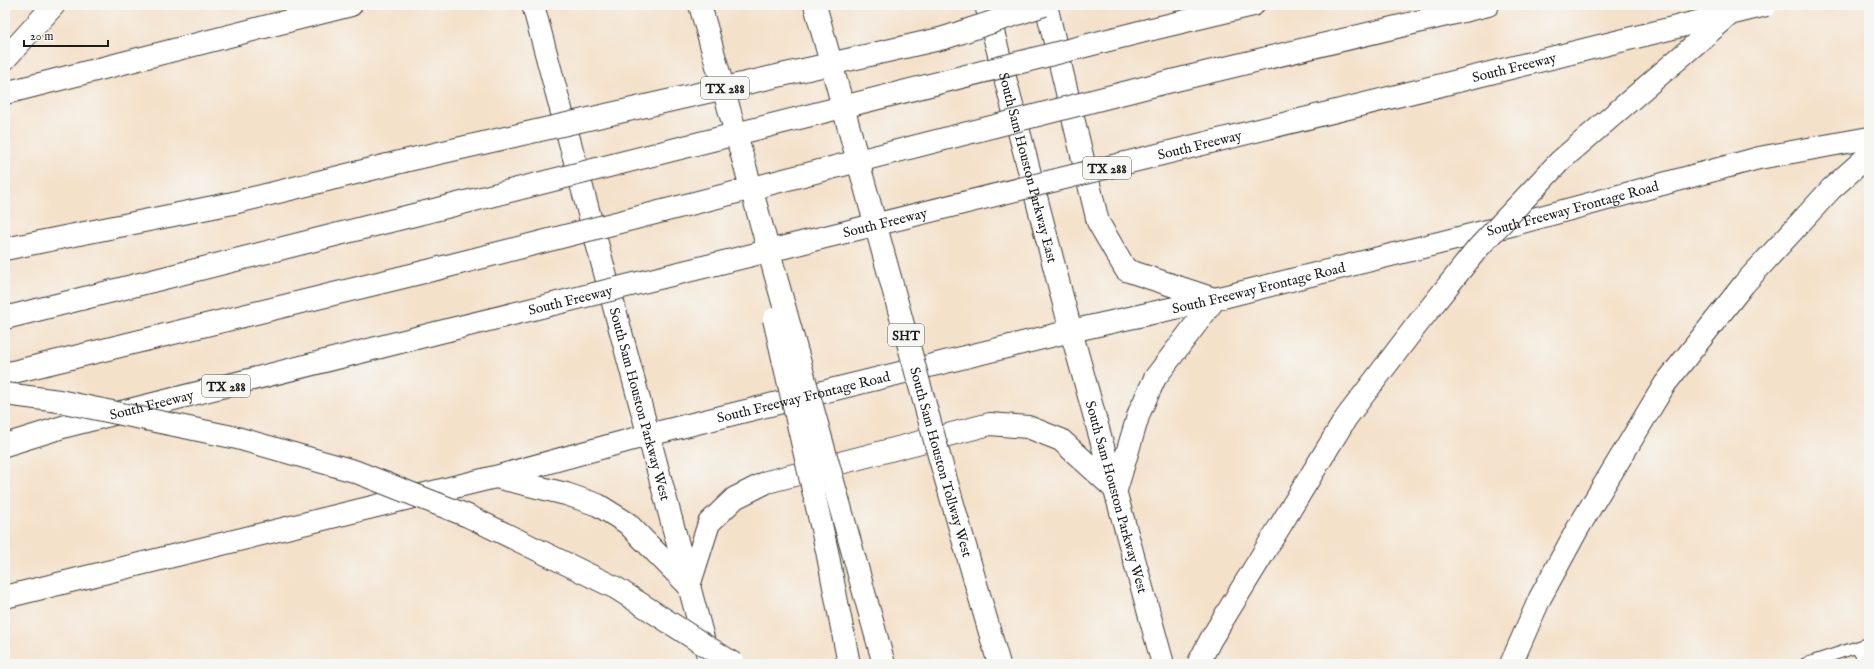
<svg xmlns="http://www.w3.org/2000/svg" width="1874" height="669" font-family="'IM FELL English',serif">
	<style>
		.lines { fill: none; stroke-linecap: round; stroke-linejoin: round }
		.service-casing { stroke: #3c3a36; stroke-width: 13 }
		.secondary-casing { stroke: #3c3a36; stroke-width: 24 }
		.motorway-casing { stroke: #3c3a36; stroke-width: 24 }
		.service { stroke: #fff; stroke-width: 11 }
		.secondary { stroke: #fff; stroke-width: 22 }
		.motorway { stroke: #fff; stroke-width: 22 }
		.motorway-bridge-casing { stroke: #3c3a36; stroke-width: 24; stroke-linecap: butt }
		.motorway-bridge { stroke: #fff; stroke-width: 22 }
		.labels { text-anchor: middle; stroke-width: 3.5; stroke-linejoin: round; paint-order: stroke }
		.shield { fill: #f6f6f2; stroke: #5d5d5c; stroke-width: 1 }
		.shield-label { font-size: 13px; font-weight: bold; fill: #1c1c1c }
		.street-label { font-size: 14px; fill: #1c1c1c; stroke: #f6f6f2 }
	</style>
	<rect width="100%" height="100%" fill="#f6f6f2"/>
	<filter id="ink" filterUnits="userSpaceOnUse"><feTurbulence type="fractalNoise" baseFrequency=".025" numOctaves="2"/><feDisplacementMap in="SourceGraphic" scale="8" xChannelSelector="R" yChannelSelector="G"/><feConvolveMatrix kernelMatrix="1 2 1 2 8 2 1 2 1" color-interpolation-filters="sRGB"/></filter>
	<filter id="wash" filterUnits="userSpaceOnUse"><feTurbulence type="fractalNoise" baseFrequency=".012" numOctaves="4" result="noise"/><feDisplacementMap in="SourceGraphic" scale="16" xChannelSelector="R" yChannelSelector="G"/><feGaussianBlur stdDeviation="0.9" result="paint"/><feColorMatrix in="noise" values="0 0 0 0 0 0 0 0 0 0 0 0 0 0 0 0 0 1.4 0 .05"/><feComposite in="paint" operator="in"/></filter>
	<g filter="url(#wash)">
		<rect width="100%" height="100%" fill="#f4e1ca"/>
	</g>
	<g filter="url(#ink)">
		<g class="lines">
			<defs>
				<path id="service" d="M1856,647l11,17
					M1805,664l64,-21"/>
				<g id="secondary">
					<path id="s1" d="M533,5l177,659"/>
					<path id="s2" d="M986,5l85,326 92,333"/>
					<path d="M1046,5l52,217 28,48 88,29"/>
					<path id="s3" d="M648,435l423,-104 144,-32 296,-74 248,-67 110,-20"/>
					<path d="M1116,490l23,-77 16,-35 60,-79"/>
					<path d="M689,586l20,-63 26,-25 32,-16 223,-58 38,3 33,13 55,50"/>
				</g>
				<g id="motorway">
					<path d="M1152,29l101,-24"/>
					<path d="M5,59l49,-54"/>
					<path d="M1159,84l329,-79"/>
					<path d="M5,93l346,-88"/>
					<path d="M5,249l228,-46 171,-42"/>
					<path d="M5,318l421,-106"/>
					<path d="M5,374l431,-105"/>
					<path id="s4" d="M5,445l61,-19 382,-96"/>
					<path d="M496,477l70,17 32,11 29,18 62,63"/>
					<path d="M5,597l490,-120 153,-42"/>
					<path d="M1511,664l29,-66 38,-70 87,-144 79,-100 87,-95 38,-34"/>
				</g>
			</defs>
			<use href="#service" class="service-casing"/>
			<use href="#secondary" class="secondary-casing"/>
			<use href="#motorway" class="motorway-casing"/>
			<use href="#service" class="service"/>
			<use href="#secondary" class="secondary"/>
			<use href="#motorway" class="motorway"/>
			<defs>
				<g id="motorway-bridge">
					<path d="M700,5l184,659"/>
					<path id="s5" d="M815,5l125,454 59,205"/>
					<path d="M404,161l540,-123 100,-33"/>
					<path d="M426,212l726,-183"/>
					<path d="M436,269l723,-185"/>
					<path d="M774,319l53,232 22,113"/>
					<path id="s6" d="M448,330l1318,-325"/>
					<path d="M5,394l54,7 178,37 117,33 114,45 148,72 118,76"/>
					<path d="M1198,664l13,-25 135,-221 70,-92 62,-78 82,-87 168,-145"/>
				</g>
			</defs>
			<use href="#motorway-bridge" class="motorway-bridge-casing"/>
			<use href="#motorway-bridge" class="motorway-bridge"/>
		</g>
	</g>
	<g class="labels">
		<g class="shield">
			<rect x="701" y="77" width="48" height="22" rx="3"/>
			<rect x="1083" y="157" width="48" height="22" rx="3"/>
			<rect x="888" y="324" width="36" height="22" rx="3"/>
			<rect x="202" y="375" width="48" height="22" rx="3"/>
		</g>
		<g class="shield-label">
			<text x="725" y="93">TX 288</text>
			<text x="1107" y="173">TX 288</text>
			<text x="906" y="340">SHT</text>
			<text x="226" y="391">TX 288</text>
		</g>
		<g class="street-label">
			<text dy="5" stroke="none"><textPath href="#s6" startOffset="1098">South Freeway</textPath></text>
			<text dy="5" stroke="none"><textPath href="#s6" startOffset="774">South Freeway</textPath></text>
			<text dy="5" stroke="none"><textPath href="#s2" startOffset="168">South Sam Houston Parkway East</textPath></text>
			<text dy="5" stroke="none"><textPath href="#s3" startOffset="952">South Freeway Frontage Road</textPath></text>
			<text dy="5" stroke="none"><textPath href="#s6" startOffset="450">South Freeway</textPath></text>
			<text dy="5" stroke="none"><textPath href="#s3" startOffset="628">South Freeway Frontage Road</textPath></text>
			<text dy="5" stroke="none"><textPath href="#s6" startOffset="126">South Freeway</textPath></text>
			<text dy="5" stroke="none"><textPath href="#s3" startOffset="160">South Freeway Frontage Road</textPath></text>
			<text dy="5" stroke="none"><textPath href="#s1" startOffset="413">South Sam Houston Parkway West</textPath></text>
			<text dy="5" stroke="none"><textPath href="#s4" startOffset="152">South Freeway</textPath></text>
			<text dy="5" stroke="none"><textPath href="#s5" startOffset="474">South Sam Houston Tollway West</textPath></text>
			<text dy="5" stroke="none"><textPath href="#s2" startOffset="509">South Sam Houston Parkway West</textPath></text>
		</g>
	</g>
	<rect width="1874" height="669" fill="none" stroke="#f6f6f2" stroke-width="20"/>
	<path d="M24 40v6h84v-6" fill="none" stroke="#1c1c1c" stroke-width="2"/>
	<text x="30" y="40" font-size="12" fill="#1c1c1c" stroke="#f6f6f2" stroke-width="3" paint-order="stroke">20 m</text>
</svg>
